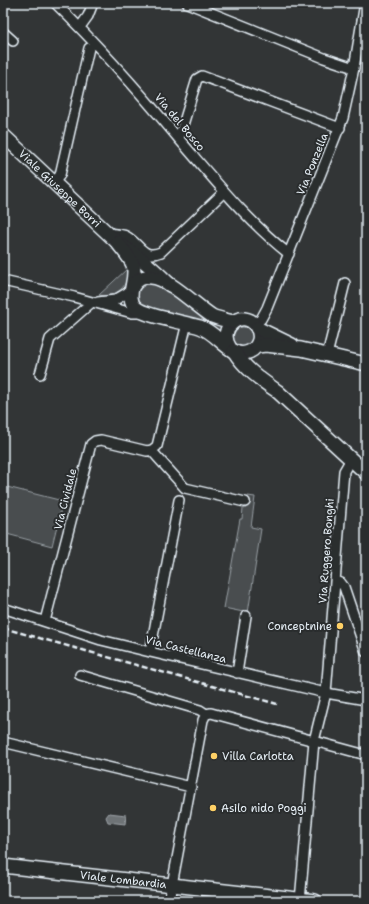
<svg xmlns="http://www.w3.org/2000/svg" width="369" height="904" font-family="'Shantell Sans',sans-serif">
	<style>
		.green { fill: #494d4f; stroke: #989fa4 }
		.water { fill: #6e7376; stroke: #9fa5aa }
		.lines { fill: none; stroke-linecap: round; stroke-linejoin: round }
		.street-casing { stroke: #e8f1f8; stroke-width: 12 }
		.secondary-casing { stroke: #e8f1f8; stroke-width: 16 }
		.street { stroke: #2a2d2e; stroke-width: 9 }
		.secondary { stroke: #2a2d2e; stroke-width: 13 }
		.rail { stroke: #e8f1f8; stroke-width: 2.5; stroke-dasharray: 6 3; stroke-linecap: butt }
		.poi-dot { fill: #ffd166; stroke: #2a2d2e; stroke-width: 1.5 }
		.labels { text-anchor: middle; stroke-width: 4; stroke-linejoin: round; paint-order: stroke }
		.street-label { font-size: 11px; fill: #e8f1f8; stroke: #2a2d2e }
		.poi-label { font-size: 11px; fill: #e8f1f8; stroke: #2a2d2e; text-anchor: start }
	</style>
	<rect width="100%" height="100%" fill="#323536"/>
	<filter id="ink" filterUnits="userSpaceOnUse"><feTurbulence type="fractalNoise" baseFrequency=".025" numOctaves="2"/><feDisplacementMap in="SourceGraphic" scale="8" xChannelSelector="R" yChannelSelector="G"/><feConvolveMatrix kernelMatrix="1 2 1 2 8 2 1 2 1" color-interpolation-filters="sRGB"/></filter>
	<g filter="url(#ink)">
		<path class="green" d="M127,269c4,16 -12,30 -28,26z
			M156,283l66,43 -2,6 -73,-23 -8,-9 -1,-10 6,-6z
			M233 337a10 10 0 1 1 20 0a10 10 0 1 1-20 0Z
			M3,486l60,15 -11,45 -49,-13z
			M248,496l7,1 -4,30 10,2 -13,84 -24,-5 16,-89h2l1,-11 2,1z"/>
		<path class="water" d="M109,813l17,2 -1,9 -17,-2 -2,-5z"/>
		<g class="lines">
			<defs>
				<path id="street" d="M55,3c44,43 84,88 123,135 35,40 68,82 111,116
					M187,3l137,55 30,10
					M80,27l8,-11 5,-13
					M3,32l10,9
					M179,138l18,-59 5,-3 138,52
					M54,183l6,-8 29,-127
					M107,233c6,1 14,1 19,3 14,7 16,24 35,16l63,-60
					M3,281l71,16 58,16h12
					M98,302l17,-2 17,-10
					M255,325l6,-6 6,-11 76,-190 11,-50 11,-65
					M327,355l18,-72
					M40,374l10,-35 42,-37
					M151,450l34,38 60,14
					M336,581l5,2 3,4 22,65
					M3,608l98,32 49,12 176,41 40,7
					M45,621l46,-177 4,-3 6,-1 46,11 5,-1 5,-4 30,-123
					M150,652l29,-152
					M237,673l9,-57
					M80,675l120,35 6,4
					M3,742l188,45
					M169,901l34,-181 3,-6 5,-1 155,42
					M300,901l14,-160 12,-48 18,-222 7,-12"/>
				<g id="secondary">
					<path id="s1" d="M3,135l114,107c19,12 37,27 53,43"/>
					<path d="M117,242c5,7 13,15 16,23 5,14 -9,33 3,43 11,9 49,14 64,19 14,5 22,18 35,25 10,4 21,-1 24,-12 1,-5 0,-10 -3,-14 -13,-18 -40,1 -26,22"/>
					<path d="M133,286c4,-6 10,-10 18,-9 18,1 45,29 61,39 7,3 14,4 21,6"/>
					<path d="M257,328l35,17"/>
					<path d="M257,346l9,-1 35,4 65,15"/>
					<path d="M234,351c10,17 27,29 43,40l89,82"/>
					<path id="s2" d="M3,866l312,35"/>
				</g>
			</defs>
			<use href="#street" class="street-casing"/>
			<use href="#secondary" class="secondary-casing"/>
			<use href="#street" class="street"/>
			<use href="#secondary" class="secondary"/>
			<path class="rail" d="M3,628l274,76"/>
		</g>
	</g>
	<g class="poi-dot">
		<circle cx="340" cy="626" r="4"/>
		<circle cx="214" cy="756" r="4"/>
		<circle cx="213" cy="808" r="4"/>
	</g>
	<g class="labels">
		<g class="street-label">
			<text transform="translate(180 122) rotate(50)" y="4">Via del Bosco</text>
			<text transform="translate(312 164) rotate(-68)" y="4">Via Ponzella</text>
			<text dy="4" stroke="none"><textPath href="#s1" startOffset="78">Viale Giuseppe Borri</textPath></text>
			<text transform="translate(65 499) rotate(-76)" y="4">Via Cividale</text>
			<text transform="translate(326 551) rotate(-86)" y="4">Via Ruggero Bonghi</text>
			<text transform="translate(186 649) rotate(14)" y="4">Via Castellanza</text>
			<text dy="4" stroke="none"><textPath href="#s2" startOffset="121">Viale Lombardia</textPath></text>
		</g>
		<g class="poi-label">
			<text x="332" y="630" text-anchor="end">Conceptnine</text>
			<text x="222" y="760">Villa Carlotta</text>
			<text x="221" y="812">Asilo nido Poggi</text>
		</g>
	</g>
	<rect width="369" height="904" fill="none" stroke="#2a2d2e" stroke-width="16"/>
	<rect x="8" y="8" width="353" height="888" fill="none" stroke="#e8f1f8" stroke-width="1.5" filter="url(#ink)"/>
</svg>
